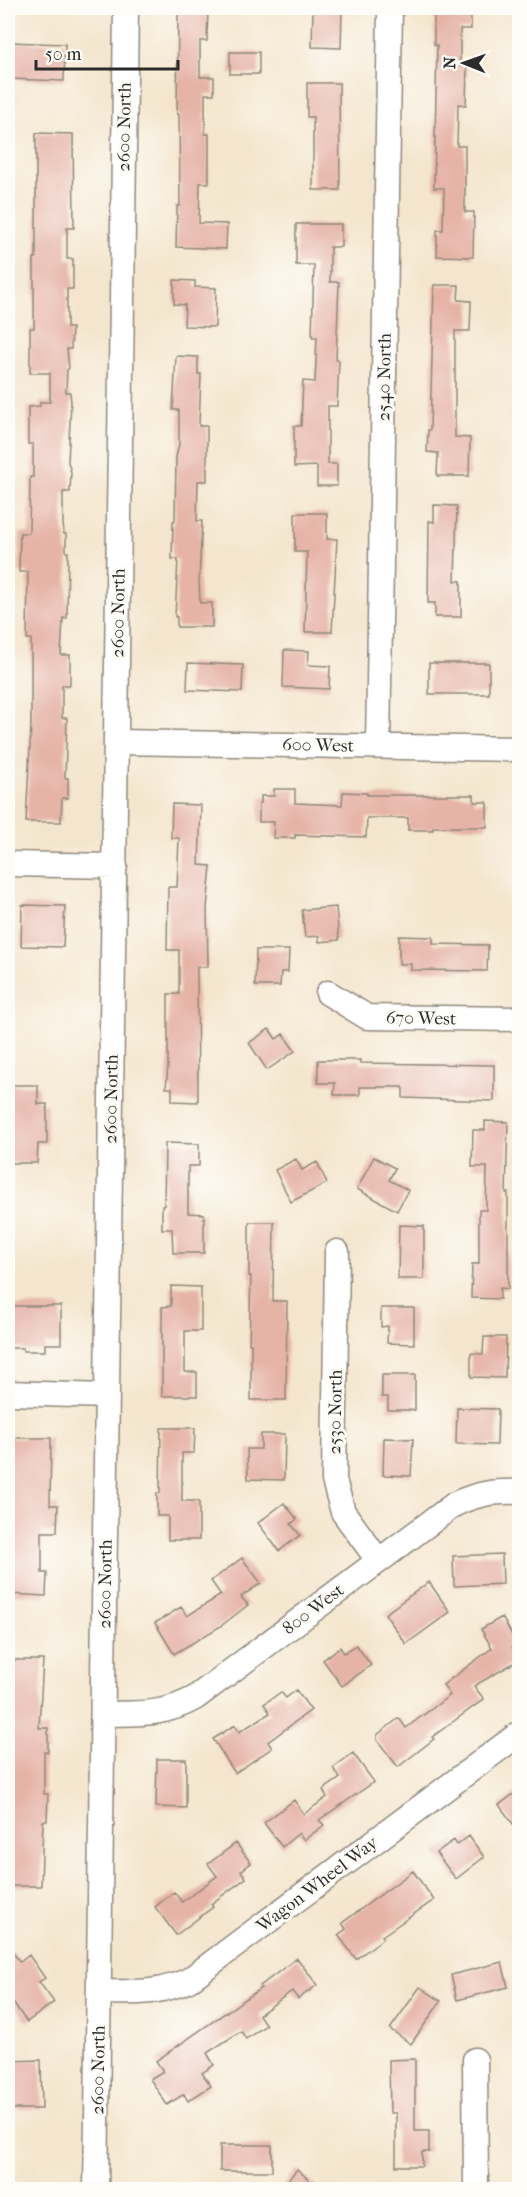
<svg xmlns="http://www.w3.org/2000/svg" width="527" height="2197" font-family="'IM FELL French Canon',serif">
	<style>
		.building { fill: #e6b4a7 }
		.lines { fill: none; stroke-linecap: round; stroke-linejoin: round }
		.minor-casing { stroke: #90887c; stroke-width: 27 }
		.minor { stroke: #fff; stroke-width: 24 }
		.labels { text-anchor: middle; stroke-width: 6; stroke-linejoin: round; paint-order: stroke }
		.street-label { font-size: 18px; fill: #2b2b2b; stroke: #fdfcf7 }
	</style>
	<rect width="100%" height="100%" fill="#fdfcf7"/>
	<filter id="ink" filterUnits="userSpaceOnUse"><feTurbulence type="fractalNoise" baseFrequency=".0167" numOctaves="2"/><feDisplacementMap in="SourceGraphic" scale="12" xChannelSelector="R" yChannelSelector="G"/><feConvolveMatrix kernelMatrix="1 2 1 2 8 2 1 2 1" color-interpolation-filters="sRGB"/></filter>
	<filter id="wash" filterUnits="userSpaceOnUse"><feTurbulence type="fractalNoise" baseFrequency=".008" numOctaves="4" result="noise"/><feDisplacementMap in="SourceGraphic" scale="24" xChannelSelector="R" yChannelSelector="G"/><feGaussianBlur stdDeviation="1.35" result="paint"/><feColorMatrix in="noise" values="0 0 0 0 0 0 0 0 0 0 0 0 0 0 0 0 0 1.4 0 .05"/><feComposite in="paint" operator="in"/></filter>
	<g filter="url(#wash)">
		<rect width="100%" height="100%" fill="#f4e6ce"/>
		<g id="blocks">
			<path class="building" d="M178,8h30l-1,33h-7v36h14v17h-9v40h4v49h-9l-1,40 28,1 -1,25 -50,-2 1,-41h3l-1,-92h-2z
				M313,8h29l-1,40 -29,-1z
				M434,8h37v21h-11v37h7l-1,39 -8,-1 -1,42h8v66h9l-1,45 -36,-1v-26h6l1,-42h-10l3,-143h-3z
				M8,42l57,2 -1,37 -54,-2z
				M230,52h29v22h-29z
				M307,83h32l1,107h-27v-73h-6z
				M36,133l37,1 1,94h-7v31h6v30h-6v39h5l-1,21h-4l2,19 -2,2 -1,22h4l1,10 -3,60 3,10 -1,20h-7v31l1,11h2v18h2l-1,66h-4l-2,37h9v30h-8v33h5l-2,60h3v20h-6l-1,24h-35l5,-97v-86h-4l1,-67h-9l1,-39h9l1,-56h3v-33h-5v-37l12,-1v-4h10v-29h-20v-45h4v-70h2z
				M296,224h45v23h-11v35h9l-3,78h3l-2,46h-9v58h9v22h-20v-20l-23,1v-41h7l2,-45 12,1 2,-45h-5l2,-72h-18z
				M174,280l21,1v6l21,1 -1,39 -31,-1 1,-21 -11,-1z
				M434,285h25l-1,15 13,1 -1,30h-15v106l15,1 -1,38h-32l1,-23 -11,-1 1,-22h2z
				M176,356l22,1v17h3l-2,52h8v55h-9l-1,40h5l-3,59 1,23h12v24h-35v-10h-2l3,-58h-6l1,-38h2l1,-64 3,-13v-34h-6z
				M434,505l23,1 -2,75h6v36h-26v-14h-7l1,-82 5,1z
				M295,513h32v26h10l-5,93h-27l2,-80h-12z
				M284,650l25,1 -1,14 22,1 -1,23 -46,-2z
				M188,663l55,2 -1,27 -55,-2z
				M429,663h60v31h-60z
				M274,789h21v14l47,2 1,-13 24,1v2h107v7h13v25h-54v3h-25v-12h-41l-1,19 -71,-2v3h-22l1,-16h-15v-19h2v-7h13z
				M172,804l29,1 -2,60 12,1 -4,42 1,59h-11l1,135 -26,-1v-13h-6l2,-22v-72h11v-44h-12l1,-63h9l2,-49h-8z
				M22,905l43,1 -2,41 -42,-1z
				M336,907l3,33 -20,2v-6l-14,1 -3,-27z
				M399,936l34,1v7l55,1 -1,26 -76,-1v-6h-12z
				M256,950h33l-1,22h-7l-1,14h-25z
				M269,1029l7,10 7,-5 12,17 -28,19 -18,-27z
				M318,1060h42v3l134,2v36l-91,-3v-11h-43v8h-26l1,-12h-17z
				M8,1085h30v19h9v40h-9l-1,19h-29z
				M485,1121l23,1 -2,71h2v96l-8,-1v11l-29,-1 1,-34h7v-54h7l1,-43h-15l1,-37h12z
				M165,1143l34,1v22h-11v47l16,1v39h-31l-1,-24h-10v-23h2z
				M374,1157l21,11 -6,12 19,10 -11,21 -40,-22z
				M296,1159l6,11 15,-8 10,21 -36,19 -16,-32z
				M249,1222h25l-1,79h14l-1,99h-35v-56h-2l2,-68h-2z
				M399,1225l25,1v53h-26z
				M171,1286l30,1v44h-16v41h12v24h-35v-89l9,-1z
				M8,1306h53v38h-16v7h-22v-3h-15z
				M381,1308h33v36l-27,-1 1,-17 -7,1z
				M484,1337h22l-1,41 -34,-1v-24l12,1z
				M382,1375h33v35h-27v-13h-6z
				M457,1408l41,1 -1,36 -41,-1z
				M161,1428h34l-1,25h-12v48h17v39h-31v-24h-11v-23h3z
				M261,1434h24l-1,46 -36,-1 -1,-30h14z
				M8,1438h43l-1,67h8l-1,27h-15v41h5l-1,23 -38,-2z
				M384,1438l29,1 -2,37 -28,-1z
				M284,1503l13,16 -6,5 9,11 -21,16 -21,-28z
				M502,1554l1,30 -49,2 -1,-30z
				M242,1558l19,25 -20,14 7,8 -27,21 -47,28 -19,-31 26,-16 6,9 34,-21 -10,-14z
				M429,1582l21,30 -44,32 -21,-30z
				M502,1617l15,27 -5,3 7,13 -45,26 10,13 -52,38 2,2 -36,28 -21,-27v-5l22,-17 7,10 44,-33 -7,-10 49,-37 -11,-19z
				M356,1645l15,20 -29,21 -19,-26 17,-13 4,6z
				M8,1660h35l-4,68h9v24h-4v42h4l-1,27h-4l-2,65h-33z
				M296,1690l15,20 -43,32 4,6 -37,25 -22,-34 22,-14 4,7 31,-19 -6,-9 17,-12 5,6z
				M353,1753l21,29 -55,38 5,5 -20,15 -5,-7 -17,14 -18,-24 30,-23 10,14 23,-17 -4,-7 17,-12 -7,-10z
				M157,1759h29v49l-30,-1z
				M519,1790v42l-20,-27z
				M469,1836l15,21 -28,22 -20,-26 18,-13 3,5z
				M236,1843l15,20 -10,8 5,7 -35,26 2,3 -37,28 -21,-28 19,-15 8,10 35,-26 -9,-12z
				M413,1871l21,29 -52,36 2,2 -28,21 -18,-24 8,-6 -4,-6z
				M8,1946l12,16 9,-7 16,23 -6,4 15,20 -27,20 -19,-26z
				M297,1958l20,27 -19,14 -6,-8 -33,24 7,10 -20,14 -5,-8 -34,22 7,12 -12,8 9,13 -23,15 -4,-7 -17,11 -17,-26 13,-8 -7,-10 105,-73 -1,-2z
				M502,1962l6,25 -51,13 -6,-25z
				M420,1987l21,14 -30,43 -21,-15z
				M415,2059v72h14v21h-7v14h-26v-53h-6l-1,-53z
				M41,2060l1,49h-34v-48z
				M220,2145h52v26h-52z
				M297,2169l23,21h-40z"/>
		</g>
	</g>
	<g filter="url(#ink)">
		<use href="#blocks" fill-opacity="0" stroke="#90887c" stroke-width="1.5"/>
		<g class="lines">
			<defs>
				<path id="minor" d="M117,742l403,7
					M378,746l12,-738
					M8,864l107,2
					M328,993l39,24 153,2
					M337,1252l-3,228 9,32 35,48
					M8,1393l99,3
					M103,1714c37,-1 59,2 92,-16l260,-194c24,-11 39,-13 65,-12
					M99,1992c35,0 57,3 90,-12l331,-247
					M475,2060l1,130
					M96,2190l30,-2182"/>
			</defs>
			<use href="#minor" class="minor-casing"/>
			<use href="#minor" class="minor"/>
		</g>
	</g>
	<g class="labels">
		<g class="street-label">
			<text transform="translate(124 127) rotate(-89)" y="6">2600 North</text>
			<text transform="translate(384 377) rotate(-89)" y="6">2540 North</text>
			<text transform="translate(118 613) rotate(-89)" y="6">2600 North</text>
			<text transform="translate(318 745) rotate(1)" y="6">600 West</text>
			<text transform="translate(421 1018) rotate(1)" y="6">670 West</text>
			<text transform="translate(111 1099) rotate(-89)" y="6">2600 North</text>
			<text transform="translate(335 1412) rotate(-89)" y="6">2530 North</text>
			<text transform="translate(105 1584) rotate(-89)" y="6">2600 North</text>
			<text transform="translate(313 1609) rotate(-37)" y="6">800 West</text>
			<text transform="translate(317 1884) rotate(-37)" y="6">Wagon Wheel Way</text>
			<text transform="translate(98 2070) rotate(-89)" y="6">2600 North</text>
		</g>
	</g>
	<rect width="527" height="2197" fill="none" stroke="#fdfcf7" stroke-width="30"/>
	<g transform="translate(464 63) rotate(271)" stroke="#fdfcf7" stroke-width="4.5" paint-order="stroke">
	<path d="M0-4.5L10 22L0 15L-10 22Z" fill="#2b2b2b"/>
	<text y="-9" font-size="16" font-weight="bold" text-anchor="middle" fill="#2b2b2b">N</text>
	</g>
	<path d="M36 60v9h142v-9" fill="none" stroke="#2b2b2b" stroke-width="3"/>
	<text x="45" y="60" font-size="18" fill="#2b2b2b" stroke="#fdfcf7" stroke-width="4.5" paint-order="stroke">50 m</text>
</svg>
